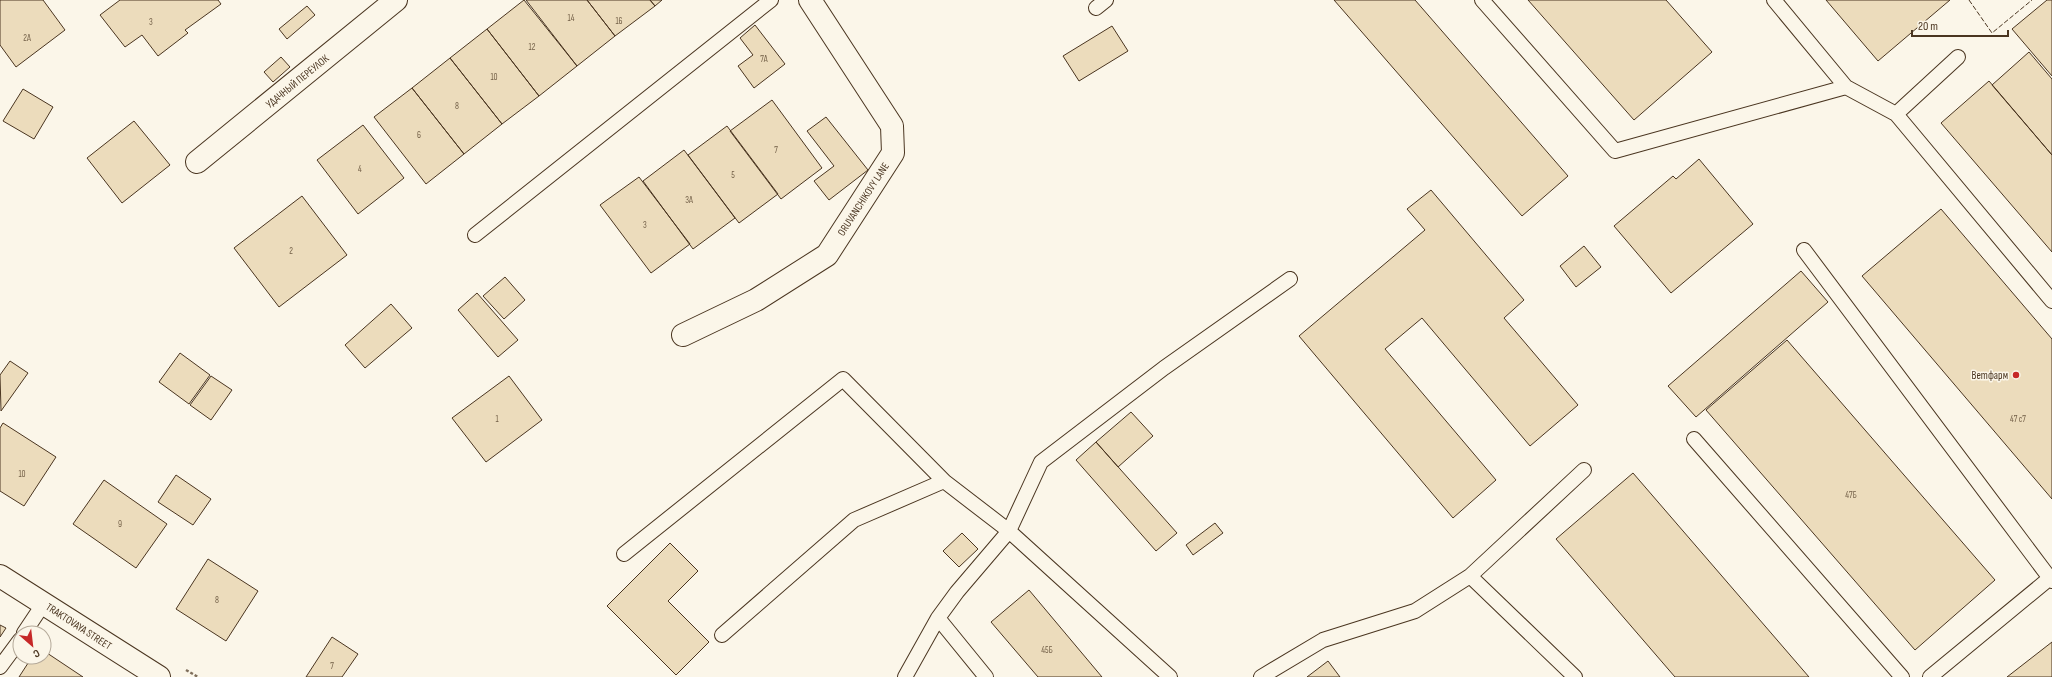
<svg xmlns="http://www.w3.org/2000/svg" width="2052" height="677" font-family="'Sofia Sans Condensed',sans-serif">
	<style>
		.building { fill: #ecdcbc; stroke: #4a3520 }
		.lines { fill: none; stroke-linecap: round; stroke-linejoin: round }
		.service-casing { stroke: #4a3520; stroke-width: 16 }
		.minor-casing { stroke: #4a3520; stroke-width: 24 }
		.tertiary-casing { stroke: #4a3520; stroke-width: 24 }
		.path { stroke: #7f6f5c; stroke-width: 2.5; stroke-dasharray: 3 2; stroke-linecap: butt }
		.service { stroke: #fbf6e9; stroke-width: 14 }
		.minor { stroke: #fbf6e9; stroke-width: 22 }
		.tertiary { stroke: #fbf6e9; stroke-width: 22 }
		.fence { stroke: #4a3520; stroke-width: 1; stroke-dasharray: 5 2; stroke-linecap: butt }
		.poi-dot { fill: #c62828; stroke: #fbf6e9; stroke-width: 1.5 }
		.labels { text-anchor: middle; stroke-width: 3; stroke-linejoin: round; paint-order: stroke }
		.number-label { font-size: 9px; fill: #725f47 }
		.street-label { font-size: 11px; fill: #4a3520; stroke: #fbf6e9 }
		.poi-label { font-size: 11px; fill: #4a3520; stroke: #fbf6e9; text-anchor: end }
	</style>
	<rect width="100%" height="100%" fill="#fbf6e9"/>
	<path class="building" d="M0,0h43l22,30 -49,37 -16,-22z
		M120,0h98l3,4 -36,26 3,3 -30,23 -16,-21 -17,12 -25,-32z
		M524,0l53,66 -38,30 -52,-67z
		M526,0h61l28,36 -38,30z
		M587,0h63l5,6 -40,30z
		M650,0h12l-7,6z
		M1334,0h81l153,176 -46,40z
		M1528,0h138l46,52 -78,68z
		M1826,0h124l-72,61z
		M2047,0h5v76l-40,-47z
		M307,6l8,9 -28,24 -8,-10z
		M755,25l30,39 -31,24 -16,-22 15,-11 -13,-17z
		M1112,26l16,25 -49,30 -16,-25z
		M487,29l52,67 -37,28 -52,-66z
		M2029,52l23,27v76l-60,-70z
		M281,57l9,10 -17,15 -9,-10z
		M450,58l52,66 -38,30 -52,-66z
		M1989,81l63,74v97l-111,-129z
		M412,88l52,66 -38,30 -52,-67z
		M23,89l30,18 -19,32 -31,-18z
		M772,100l50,68 -41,31 -51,-68z
		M826,117l42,53 -39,30 -15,-19 20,-15 -27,-35z
		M134,121l36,44 -48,38 -35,-45z
		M363,125l41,53 -46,36 -41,-54z
		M727,126l51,68 -39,29 -51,-68z
		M684,150l51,68 -42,31 -50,-68z
		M1699,159l54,65 -82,69 -57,-67 59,-50 3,3z
		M639,177l51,67 -39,29 -51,-68z
		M1431,190l93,110 -20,18 74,87 -48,41 -108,-128 -37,31 111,131 -43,38 -154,-182 126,-106 -18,-21z
		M302,196l45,59 -68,52 -45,-59z
		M1941,209l111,130v160l-190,-223z
		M1584,246l17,21 -25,20 -16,-21z
		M1801,271l27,31 -132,115 -28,-31z
		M505,277l20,23 -21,19 -21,-23z
		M477,293l41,47 -20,17 -40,-47z
		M391,304l21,24 -47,40 -20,-23z
		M1787,340l208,240 -80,70 -209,-240z
		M180,353l30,22 -21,29 -30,-22z
		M10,361l18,12 -27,38 -1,-36z
		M211,376l21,14 -21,30 -21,-15z
		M509,376l33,44 -56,42 -34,-44z
		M1131,412l22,24 -35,31 -22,-25z
		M3,423l53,34 -32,49 -24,-15v-63z
		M1096,442l81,91 -21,18 -80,-91z
		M1633,473l176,204h-134l-119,-138z
		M176,475l35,24 -18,26 -35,-23z
		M104,480l63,44 -31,44 -63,-44z
		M1215,523l8,10 -30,22 -7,-10z
		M962,533l16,16 -19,18 -16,-16z
		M670,543l28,28 -30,30 41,41 -33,33 -69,-69z
		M208,559l50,32 -32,50 -50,-32z
		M1029,590l73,87h-64l-47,-55z
		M0,625l6,3 -6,9z
		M332,637l26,17 -16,23h-36z
		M2052,642v35h-45z
		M44,651l39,26h-64l13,-20h12z
		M1328,661l12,16h-33z"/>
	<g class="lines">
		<defs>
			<path id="service" d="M1482,0l133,151 231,-64
				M1774,0l72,87 50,27 156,187
				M1096,8l10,-8
				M1896,114l62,-57
				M475,235l296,-235
				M1804,250l248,331
				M1694,439l208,238
				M624,554l219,-175 101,102
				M1470,576l114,-106
				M938,618l48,59
				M24,633l20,-30
				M722,635l132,-115 90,-39 65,50 161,146
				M0,667l20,-27
				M905,677l33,-59 19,-26 52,-61 32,-69 123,-94 126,-89
				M1261,677l62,-37 92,-29 55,-35 105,101
				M1930,677l120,-99"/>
			<path id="minor" d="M197,162l199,-162
				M683,335l73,-35 71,-45 66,-102 -1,-27 -82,-126"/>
			<path id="tertiary" d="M0,576l159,101"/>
		</defs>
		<use href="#service" class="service-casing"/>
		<use href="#minor" class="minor-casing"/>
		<use href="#tertiary" class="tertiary-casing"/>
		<path class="path" d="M186,670l12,7"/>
		<use href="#service" class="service"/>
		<use href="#minor" class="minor"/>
		<use href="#tertiary" class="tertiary"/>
		<path class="fence" d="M1969,0l23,33 40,-33"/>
	</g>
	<circle class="poi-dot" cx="2016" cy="375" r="4"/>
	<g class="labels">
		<g class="number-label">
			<text x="571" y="21">14</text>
			<text x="619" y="24">16</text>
			<text x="151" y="25">3</text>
			<text x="27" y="41">2А</text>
			<text x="532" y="50">12</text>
			<text x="764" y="62">7А</text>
			<text x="494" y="80">10</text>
			<text x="457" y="109">8</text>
			<text x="419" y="138">6</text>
			<text x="776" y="153">7</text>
			<text x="360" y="172">4</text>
			<text x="733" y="178">5</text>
			<text x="689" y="203">3А</text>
			<text x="645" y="228">3</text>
			<text x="291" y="254">2</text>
			<text x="497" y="422">1</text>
			<text x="2018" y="422">47 с7</text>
			<text x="22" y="477">10</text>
			<text x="1851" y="498">47Б</text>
			<text x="120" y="527">9</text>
			<text x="217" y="603">8</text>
			<text x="1047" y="653">45Б</text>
			<text x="332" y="669">7</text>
		</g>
		<g class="street-label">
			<text transform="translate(297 81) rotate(-39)" y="4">УДАЧНЫЙ ПЕРЕУЛОК</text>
			<text transform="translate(863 199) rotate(-57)" y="4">ORUVANCHIKOVY LANE</text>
			<text transform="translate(79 626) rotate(33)" y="4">TRAKTOVAYA STREET</text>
		</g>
		<g class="poi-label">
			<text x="2008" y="379">Ветфарм</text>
		</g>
	</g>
	<g transform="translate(32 645) rotate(152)"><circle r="19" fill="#fbf6e9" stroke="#b4a999"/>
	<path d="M0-3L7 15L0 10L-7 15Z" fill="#c62828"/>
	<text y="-6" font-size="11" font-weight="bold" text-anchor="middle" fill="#4a3520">С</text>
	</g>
	<path d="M1912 30v6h96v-6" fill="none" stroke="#4a3520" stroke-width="2"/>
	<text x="1918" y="30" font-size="12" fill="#4a3520" stroke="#fbf6e9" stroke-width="3" paint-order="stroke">20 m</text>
</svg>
